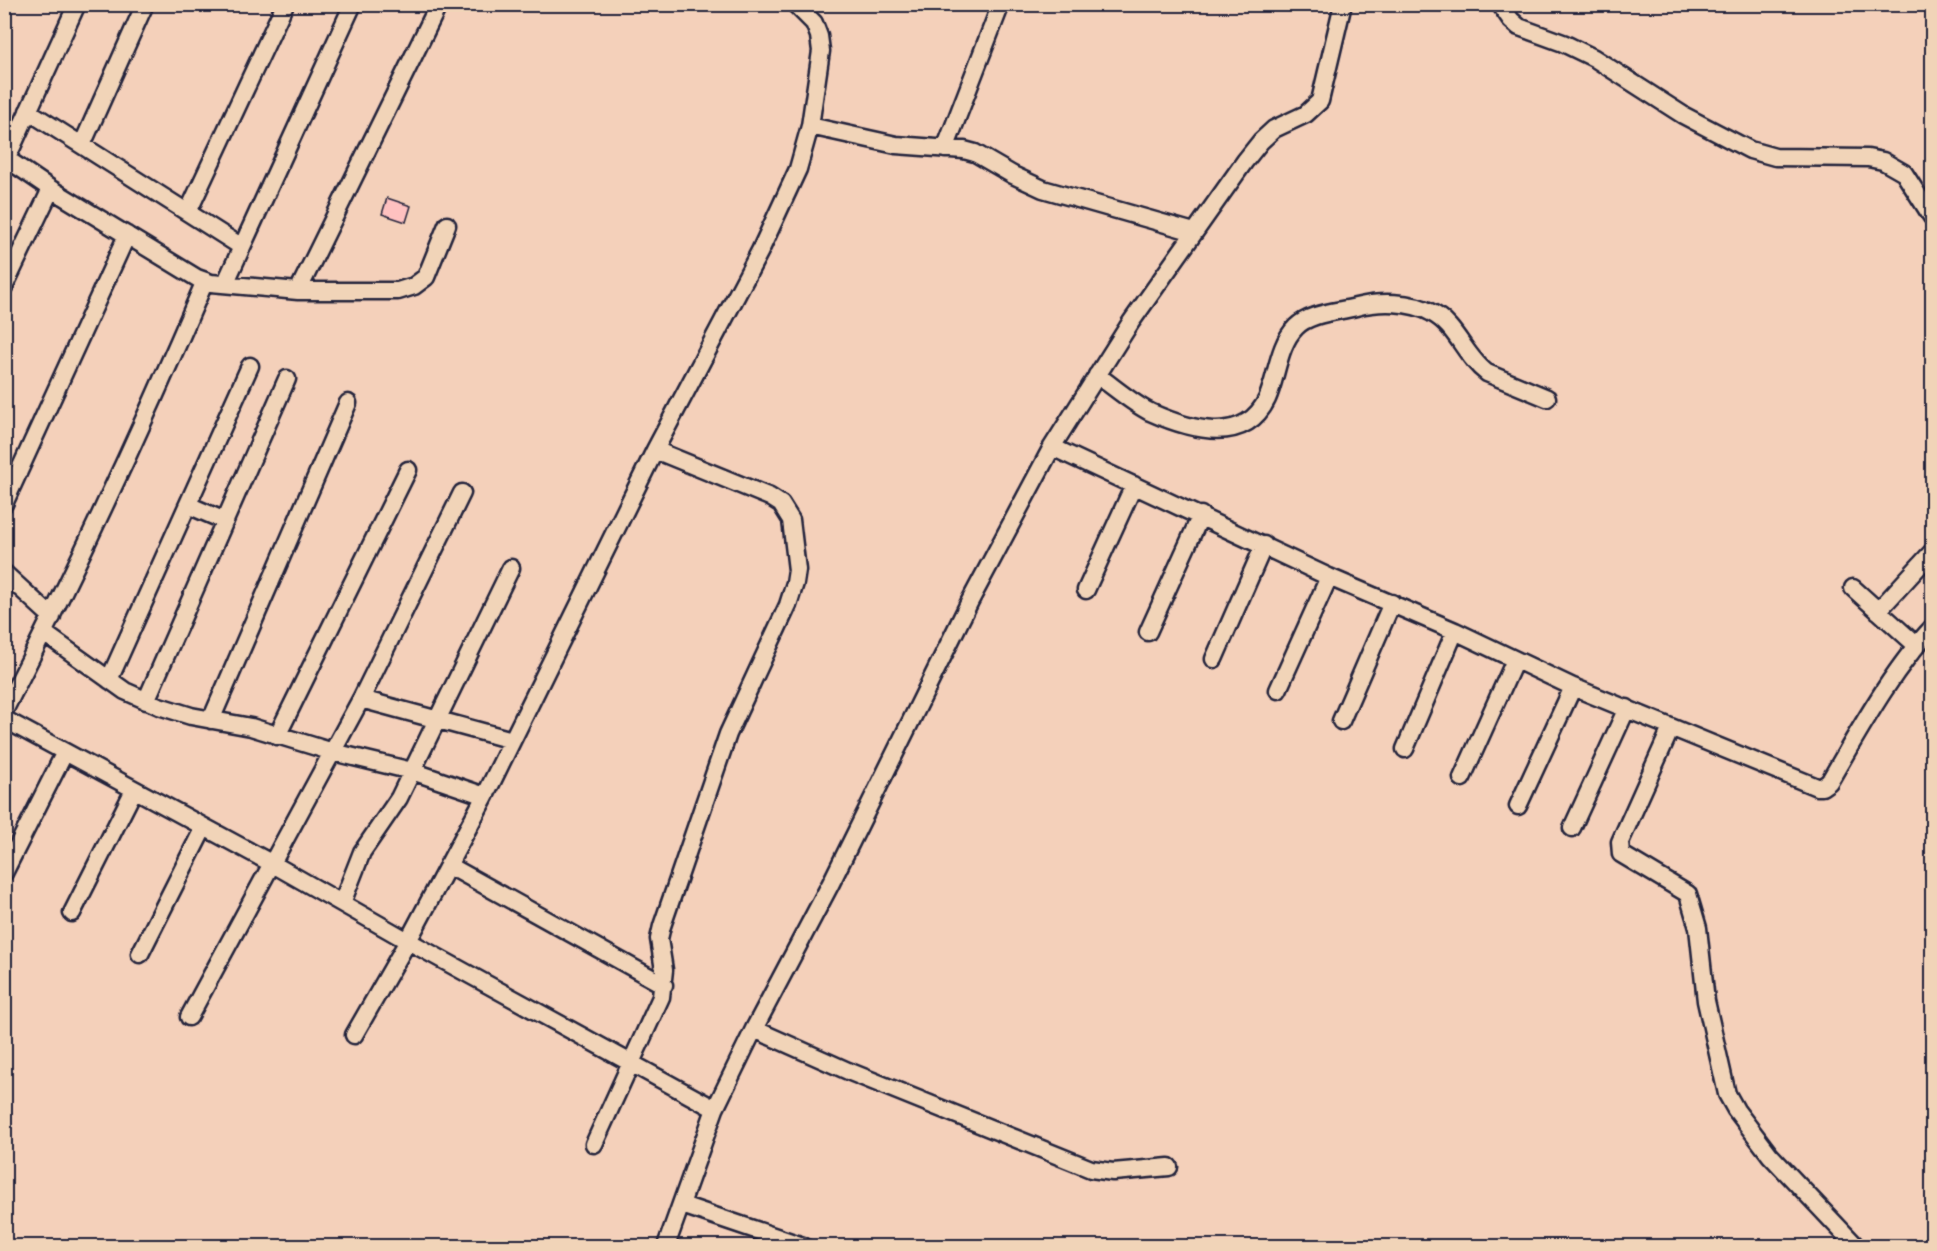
<svg xmlns="http://www.w3.org/2000/svg" width="1937" height="1251" font-family="Mali,sans-serif">
	<style>
		.building { fill: #fec1c0; stroke: #22223b; stroke-width: 1.5 }
		.lines { fill: none; stroke-linecap: round; stroke-linejoin: round }
		.minor-casing { stroke: #22223b; stroke-width: 21 }
		.minor { stroke: #f1d4b8; stroke-width: 16 }
	</style>
	<rect width="100%" height="100%" fill="#f4d0ba"/>
	<filter id="ink" filterUnits="userSpaceOnUse"><feTurbulence type="fractalNoise" baseFrequency=".0167" numOctaves="2"/><feDisplacementMap in="SourceGraphic" scale="12" xChannelSelector="R" yChannelSelector="G"/><feConvolveMatrix kernelMatrix="1 2 1 2 8 2 1 2 1" color-interpolation-filters="sRGB"/></filter>
	<g filter="url(#ink)">
		<path class="building" d="M387,198l24,8 -5,16 -24,-8z"/>
		<g class="lines">
			<defs>
				<path id="minor" d="M1500,4l11,16 8,7 44,16 31,15 89,57 67,35 25,7 93,1 15,3 21,12 28,44
					M28,111l214,136
					M810,126l86,19 68,5 11,3 38,22 30,14 151,43
					M82,145l63,-141
					M945,149l56,-145
					M4,157l47,32 146,89 14,5 87,8h100l16,-5 12,-9 21,-52
					M7,158l70,-154
					M188,212l97,-208
					M225,284l128,-280
					M4,287l47,-98
					M298,291l141,-287
					M1097,375c17,12 35,28 53,37 38,17 94,35 117,-13 10,-22 11,-54 29,-72 14,-14 41,-15 60,-20 23,-6 55,-6 76,6 24,12 33,44 55,60l60,25
					M1052,447l277,130 126,54 118,56 244,100h5l7,-5c30,-51 63,-112 103,-154
					M4,504l123,-269
					M188,505l37,16
					M4,573l48,44
					M1853,588l63,57
					M1086,590l48,-105
					M1878,611l54,-59
					M1148,632l53,-117
					M44,633l81,58 34,15 32,10 60,11 82,25 79,19 73,25
					M1214,659l50,-114
					M109,680l141,-314
					M1278,690l51,-113
					M361,699l151,41
					M146,701l141,-322
					M4,711c72,-141 139,-285 201,-430
					M4,719l267,144 137,78 307,168
					M211,720l137,-317
					M1341,721l51,-118
					M1671,728l-51,114 1,12 67,40 10,34 8,73 21,93 9,16 34,45 86,91
					M277,736l131,-266
					M1405,749l50,-118
					M1462,778l53,-118
					M1518,806l55,-119
					M1572,828l55,-120
					M448,865l216,120
					M4,873l61,-121
					M342,903l20,-51 37,-54 112,-230
					M72,913l62,-123
					M140,954l64,-127
					M189,1017l172,-318 101,-206
					M754,1029l94,42 243,98 22,3 56,-5
					M354,1035l54,-94 77,-145 170,-346 105,-199 38,-82 12,-43 11,-75 -2,-15 -5,-13 -19,-19
					M594,1144l67,-147 3,-27 -5,-31 3,-13 66,-192 60,-129 7,-22 2,-13 -6,-50 -10,-16 -11,-7 -115,-47
					M682,1205l121,41
					M666,1246l49,-137 39,-80 76,-144 140,-284 82,-154 79,-125 114,-161 16,-20 13,-12 32,-15 14,-13 23,-97"/>
			</defs>
			<use href="#minor" class="minor-casing"/>
			<use href="#minor" class="minor"/>
		</g>
	</g>
	<rect width="1937" height="1251" fill="none" stroke="#f1d4b8" stroke-width="24"/>
	<rect x="12" y="12" width="1913" height="1227" fill="none" stroke="#22223b" stroke-width="2" filter="url(#ink)"/>
</svg>
